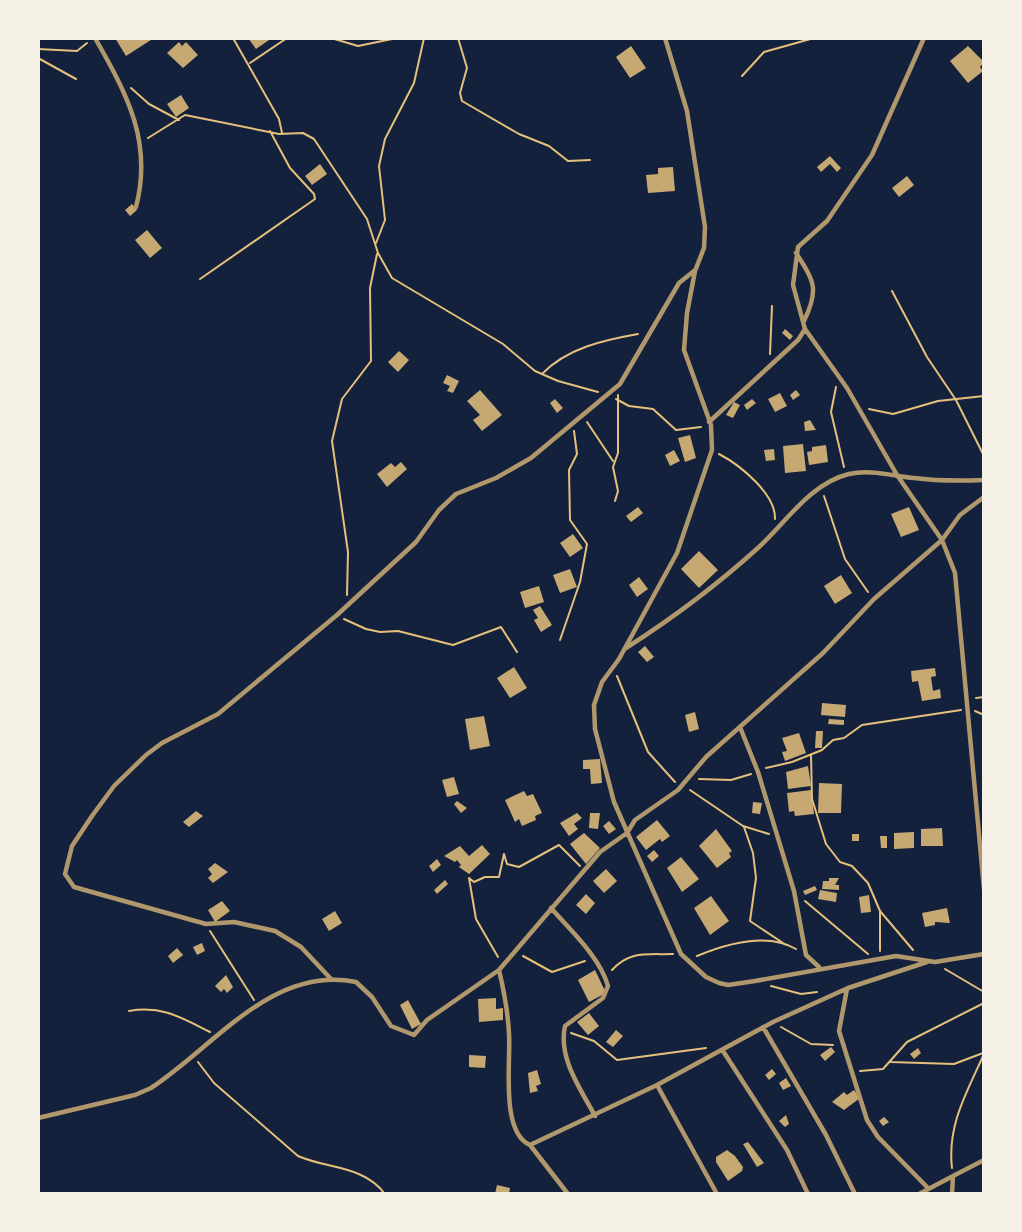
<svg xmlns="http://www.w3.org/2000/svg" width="1022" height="1232" font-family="'IBM Plex Sans',sans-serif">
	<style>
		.building { fill: #c6a872 }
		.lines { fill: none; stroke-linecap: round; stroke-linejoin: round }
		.path { stroke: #e5c07b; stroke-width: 2 }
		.minor { stroke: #b1986c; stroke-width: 4.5 }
	</style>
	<rect width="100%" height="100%" fill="#14213d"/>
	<path class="building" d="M115,38h39l-28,18z
		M248,38h24l-16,11z
		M179,42l3,4 4,-4 12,13 -15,13 -16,-15z
		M631,46l15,22 -16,10 -14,-21z
		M968,46l16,16 -4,5 3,4 -15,12 -18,-22z
		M181,95l8,13 -13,9 -9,-13z
		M830,156l11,12 -4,4 -7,-8 -9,8 -4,-5z
		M320,164l7,10 -15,11 -7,-9z
		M673,167l2,24 -27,2 -2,-18 12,-1v-6z
		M907,176l7,9 -15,12 -7,-9z
		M132,204l5,6 -7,6 -5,-6z
		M147,230l15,18 -12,10 -15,-18z
		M785,329l8,7 -3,4 -8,-7z
		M399,351l10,9 -11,12 -10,-10z
		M447,375l12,6 -6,12 -6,-2 3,-5 -7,-3z
		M480,390l22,25 -20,16 -9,-11 7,-5 -13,-14z
		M796,390l4,5 -7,5 -3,-5z
		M780,393l7,13 -12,6 -7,-13z
		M555,399l8,9 -6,5 -7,-10z
		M752,399l4,4 -9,7 -3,-5z
		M734,402l6,3 -7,13 -7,-3z
		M810,420l6,10 -11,1 -1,-9z
		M690,435l6,23 -11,4 -7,-24z
		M803,444l3,27 -21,2 -2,-27z
		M826,445l2,17 -19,3 -2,-13 5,-1v-4z
		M774,449l1,11 -9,1 -2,-11z
		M674,450l6,11 -10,5 -5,-11z
		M401,462l6,7 -20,18 -10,-13 14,-11 4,4z
		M638,507l5,6 -12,9 -5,-6z
		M909,507l10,23 -18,7 -10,-23z
		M573,534l10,14 -13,9 -10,-14z
		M699,551l19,19 -19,18 -18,-19z
		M570,569l7,18 -17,6 -7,-18z
		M841,575l11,18 -17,11 -11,-18z
		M639,577l9,12 -11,8 -8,-12z
		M539,586l5,16 -19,6 -5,-16z
		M540,606l12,19 -11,7 -7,-12 4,-2 -5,-8z
		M645,646l9,11 -7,5 -9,-10z
		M514,667l13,21 -17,10 -13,-20z
		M935,668l1,8 -5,1 2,14 7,-2 1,9 -19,3 -4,-20 -6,1 -1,-11z
		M822,703l24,2 -1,12 -24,-2z
		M695,712l4,17 -10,3 -4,-17z
		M484,716l6,30 -20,4 -5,-31z
		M829,719l15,1v5l-16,-1z
		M816,731h7l-1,17h-7z
		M799,733l7,20 -21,8 -3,-9 5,-1 -5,-13z
		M600,759l2,24 -11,1 -1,-15h-7v-9z
		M808,766l3,20 -23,3 -2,-17z
		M454,777l5,17 -12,3 -5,-17z
		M819,783l23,1 -1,29h-23z
		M811,790l3,24 -19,2 -1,-5 -5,1 -2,-19z
		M524,791l3,5 6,-2 9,19 -7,3 1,4 -14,6 -3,-7 -4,3 -10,-22z
		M457,801l10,7 -6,5 -7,-9z
		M753,802l9,1 -2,11 -8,-1z
		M196,811l7,5 -14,11 -6,-5z
		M577,813l5,5 -8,6 4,5 -9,7 -9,-13z
		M590,813h10l-2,16 -9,-1z
		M657,820l13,16 -8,6 -2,-3 -14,11 -10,-13z
		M609,821l7,8 -7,5 -6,-8z
		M942,828l1,18h-22v-17z
		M716,829l16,22 -3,2 2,4 -14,11 -18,-22z
		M914,832v16l-20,1v-16z
		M584,833l16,15 -14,16 -16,-20z
		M852,834h7v7h-7z
		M880,836h7v12h-6z
		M482,845l8,9 -21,20 -10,-7 2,-2 -4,-5 -2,2 -11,-6 16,-10 9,10z
		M654,850l5,6 -7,6 -5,-6z
		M681,857l18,22 -17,13 -15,-24z
		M437,859l4,6 -8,7 -4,-6z
		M215,863l13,9 -15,11 -5,-5 4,-4 -4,-5z
		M606,869l11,12 -13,12 -11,-12z
		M829,878h10l-4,7h4v5l-17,-1 1,-8h6z
		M445,880l3,4 -11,10 -3,-4z
		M815,886l2,4 -12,5 -2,-4z
		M820,890l17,3 -1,9 -18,-3z
		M586,894l9,9 -9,11 -10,-9z
		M869,895l2,17 -10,1 -2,-16z
		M711,896l18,25 -19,14 -16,-27z
		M222,901l8,10 -15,11 -7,-12z
		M947,908l3,15 -15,-1v3l-10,2 -3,-14z
		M335,911l7,12 -13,8 -7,-12z
		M202,943l3,8 -8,4 -4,-8z
		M177,948l6,7 -10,8 -5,-7z
		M595,970l11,23 -17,9 -11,-22z
		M226,975l7,12 -6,6 -3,-4 -3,3 -6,-6z
		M496,998v11l7,-1v12l-24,2 -1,-23z
		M408,1000l13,24 -9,5 -12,-24z
		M589,1013l10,13 -11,9 -11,-13z
		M616,1030l7,6 -10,11 -7,-5z
		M831,1047l4,5 -10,9 -5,-6z
		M918,1048l3,5 -7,6 -4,-5z
		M469,1055l17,1 -1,12 -16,-1z
		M772,1069l4,5 -7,6 -4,-5z
		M537,1070l4,14 -5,2 2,5 -8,2 -2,-20z
		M786,1078l5,8 -8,4 -4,-7z
		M854,1090l6,8 -16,12 -12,-8 12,-10 3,3z
		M786,1115l3,9 -4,3 -6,-6z
		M884,1117l5,5 -6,4 -4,-5z
		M748,1142l16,21 -7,4 -14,-23z
		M727,1150l8,6 8,11 -1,4 -14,10 -12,-19v-5z
		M497,1185l13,3 -1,6h-14z"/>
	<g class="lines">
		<path class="path" d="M233,38l46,81 3,14
			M331,38l27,8 39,-8
			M458,38l9,30 -7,25 2,8 57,33 30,12 19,15 22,-1
			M38,49l39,2 10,-8
			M38,58l38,21
			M250,63l37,-25
			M742,76l22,-24 50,-14
			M131,88l18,16 30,16
			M148,138l37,-23 94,19 24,-1 11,6 53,80 11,34 14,25 111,66 32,27 23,10 40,11
			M376,243l9,-23 -6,-54 6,-27 29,-56 10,-45
			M200,279l115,-80 -1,-5 -24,-26 -20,-37
			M892,291l35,66 29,43 28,56
			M770,354l2,-48
			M542,374c25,-26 62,-34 96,-40
			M836,387l-5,25 13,55
			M616,399l13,7 24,3 23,21 25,-3
			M869,409l24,5 45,-13 46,-5
			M587,422l26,39
			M719,454c21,11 57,40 56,65
			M824,496l21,63 23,33
			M615,501l3,-10 -5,-24 5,-14v-58
			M347,595l1,-43 -16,-111 10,-42 29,-38 -1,-73 7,-34
			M344,619l22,10 14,3 18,-1 55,14 48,-18 16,25
			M560,640l20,-58 7,-38 -17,-24 -1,-50 8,-16 -3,-23
			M617,676l31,76 27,30
			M976,698l8,-1
			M975,711l9,4
			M811,755l1,44 14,45 14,18 12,4 16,17 12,28 33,39
			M766,768l26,-6 30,-12 11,-10 11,-2 18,-13 99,-15
			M699,779l32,1 20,-6
			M690,790l53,36 26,8
			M744,827l9,26 3,25 -6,43 36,24
			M805,901l63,53
			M210,931l44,69
			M880,951v-40
			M523,956l29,16 33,-11
			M697,956c29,-12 70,-24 99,-7
			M498,957l-22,-38 -7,-41 5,4 11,-5h14l5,-23 3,10 12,3 40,-22 21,21
			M945,969l39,23
			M612,970c18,-20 36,-15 61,-16
			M771,986l30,8 16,-2
			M129,1011c33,-6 53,7 81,21
			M781,1027l30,17 22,1
			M571,1033l23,8 23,19 89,-12
			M198,1062l16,21 84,73c29,13 65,9 87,38
			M890,1062l64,2 29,-11
			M860,1071l23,-2 24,-27 77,-39
			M952,1168c-5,-43 15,-76 32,-114"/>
		<path class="minor" d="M95,38c32,56 58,104 41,169
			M665,38l22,73 18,116 -1,21 -9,23 -8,42 -3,37 27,75 1,25 -35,103 -58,106 -17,23 -8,23 1,24 19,73 67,152 25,23 13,6 9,2 27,-4 141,-25 39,6 49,-8
			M924,38l-52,117 -45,66 -29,26 -5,38 12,44 42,59 50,87 45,65 13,33 29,316
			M796,253c19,29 23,37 8,68
			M709,422l89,-82 7,-11
			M626,648c47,-30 91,-63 133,-101 27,-25 52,-64 90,-73 21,-5 44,2 65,4 23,3 46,3 70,2
			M740,727l18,45 36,119 12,64 13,12
			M551,908c19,22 49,49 57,78l-5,12 -38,28c-7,32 15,62 30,90
			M499,970c5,21 9,42 10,64 2,28 -9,98 21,111l127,-60 116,-63 75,-34 79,-26
			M331,979l-30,-32 -26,-16 -41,-9 -28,2 -132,-37 -9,-13 7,-28 20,-30 22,-30 32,-31 16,-12 56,-29 119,-99 79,-73 23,-32 17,-16 40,-16 35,-20 89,-74 59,-101 15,-12
			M847,989l-8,42 28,89 11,17 49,50
			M763,1027l63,108 29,59
			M723,1051l64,99 21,44
			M657,1085l60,109
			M38,1118l97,-23 16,-7c63,-41 121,-123 205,-106l16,15 19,29 23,9 13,-15 72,-50 101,-118 27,-19 8,-13 43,-30 28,-33 117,-104 51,-54 68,-59 18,-25 24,-18
			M530,1145l38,49
			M919,1194l34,-18
			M952,1194l1,-18 31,-16"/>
	</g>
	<rect width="1022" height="1232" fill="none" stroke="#f6f1e7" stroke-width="80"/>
</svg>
